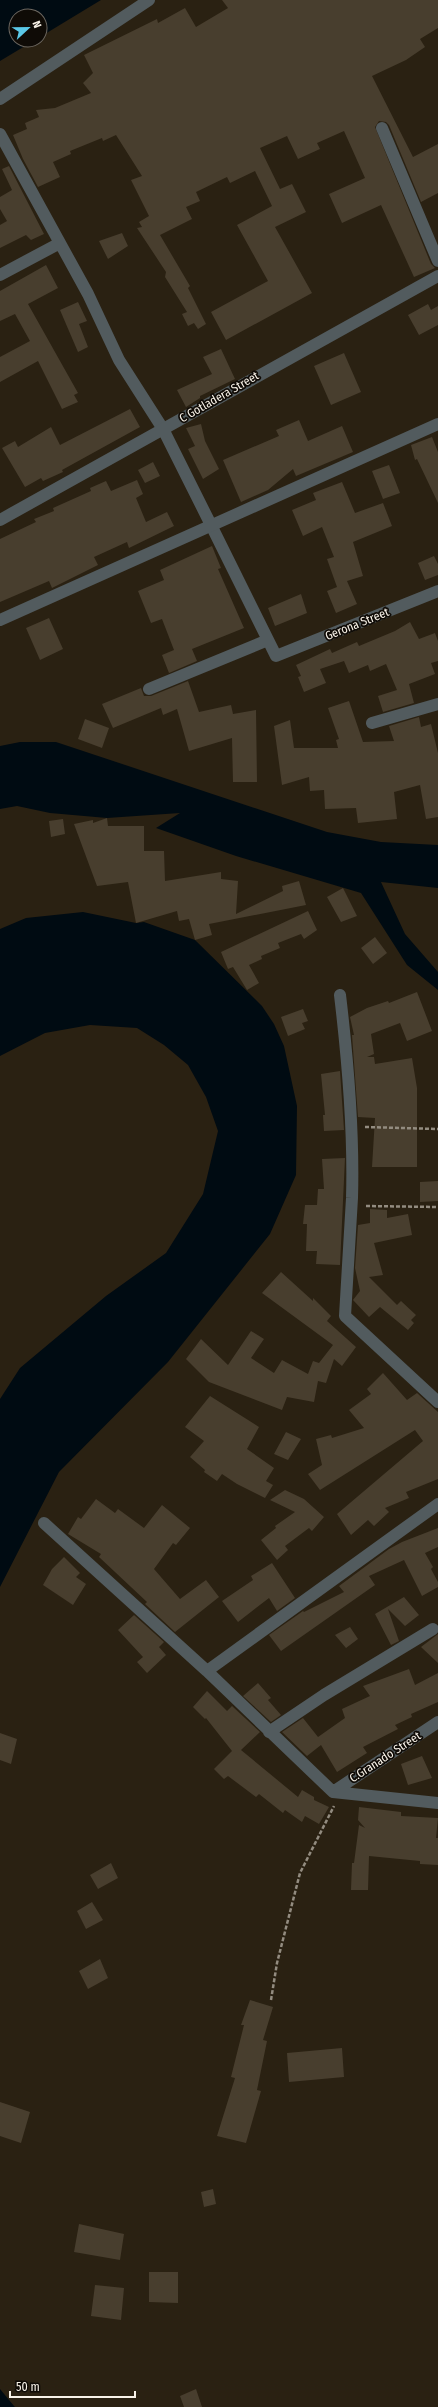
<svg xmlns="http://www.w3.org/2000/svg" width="438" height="2407" font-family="'Fira Sans Condensed',sans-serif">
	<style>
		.water { fill: #000b12 }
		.building { fill: #483e2e }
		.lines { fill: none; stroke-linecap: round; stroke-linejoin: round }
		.path { stroke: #938c80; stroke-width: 2.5; stroke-dasharray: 4 2; stroke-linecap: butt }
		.minor { stroke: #525b5e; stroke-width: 12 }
		.tertiary { stroke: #525b5e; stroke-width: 12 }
		.labels { text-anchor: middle; stroke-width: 3.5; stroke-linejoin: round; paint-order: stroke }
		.street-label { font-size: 12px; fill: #f9f3e9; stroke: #0f0b06 }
	</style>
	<rect width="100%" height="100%" fill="#2a2112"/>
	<path class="water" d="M0,0h101l-61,37v-21h-24v24h19l-35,21z
		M20,742h36l271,90 54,10 57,3v43l-57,-6 24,52 33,38v18l-31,-25 -46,-72 -125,-37 -80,-28 24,-15 -73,5 -57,-5 -33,-7 -17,3v-63z
		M83,912l53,11 8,-1 51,18 67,66 12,18 10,22 13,60 -1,69 -26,59 -102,128 -109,110 -59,115v-188l20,-31 86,-72 60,-43 37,-59 15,-63 -12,-34 -18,-32 -24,-20 -27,-17 -47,-3 -45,8 -45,23v-127l26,-11z
		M0,2389l14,17 1,1h-15z"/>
	<path class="building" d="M222,0h216v28l-18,11 5,8 -19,13 -34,16 41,81 25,-13v49l-17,9 -32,-77 -3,-3 -7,-1 -4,6 56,137 4,4 -21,9 -33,-72 -39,18 -13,-29 36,-16 -21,-47 -27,12 3,6 -22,10 -11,-23 -27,12 20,41 12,-5 14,28 -31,15 37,66 -86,47 -15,-28 57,-31 -31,-56 35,-19 -17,-35 -25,12 -3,-6 -31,15 4,9 -14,6 6,12 -32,16 30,51 -2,2 18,36 -8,5 -4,-6 -6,3 -6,-12 5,-2 -22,-35 1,-5 -29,-44 5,-1 -3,-5 10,-6 -18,-36 11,-4 -26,-41 -13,6 -1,-3 -32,13 1,3 -18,8 7,15 -22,10 -15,-28 -10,-24 14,-6 -2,-6 14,-6 -3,-7 19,-2 36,-15 -8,-10 10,-10 -9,-18 73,-36 1,4 27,-15 11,19 32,-19z
		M9,166l35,68 -13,6 -5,-5 -26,13v-23l7,-4 -7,-12v-12l12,-7 -10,-21z
		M122,233l6,13 -20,13 -9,-18z
		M46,265l12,23 -30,16 50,89 -4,2 4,7 -16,7 -24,-48 -38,21v-25l30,-16 -15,-27 -15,7v-30z
		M78,302l9,19 -8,3 9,23 -10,5 -18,-42z
		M428,304l3,6 7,-4v19l-19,10 -11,-20z
		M221,349l14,30 -35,17v2l-14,9 -9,-17 35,-16 -9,-17z
		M344,353l17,39 -30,13 -17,-39z
		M130,409l10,18 -78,43 1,2 -20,9 -2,-3 -16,9 -23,-39 13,-7 3,6 33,-20 9,18z
		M299,420l9,21 34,-15 11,26 -57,24 -3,-7 -25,21 -27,12 -18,-42 56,-24 -3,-6z
		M201,424l4,17 14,28 -16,10 -15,-30 7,-3 -9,-18z
		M432,437l6,15v51l-21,-44 -2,1 -4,-15z
		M153,462l7,14 -15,7 -7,-13z
		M389,465l11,28 -17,6 -11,-28z
		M137,480l6,14 -7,4 10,24 21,-10 7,14 -45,22 -2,-6 -33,15 4,8 -46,23 -3,-7 -49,21v-63l36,-17 -2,-3 20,-8 -1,-3 38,-17 -1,-3 16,-7 5,10z
		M342,482l13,31 28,-10 9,23 -39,16 10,34 -16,5 10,23 -21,9 -9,-22 10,-4 -10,-28 7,-2 -12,-30 -19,9 -11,-26 24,-10 -3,-7z
		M212,546l9,22 -3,1 26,59 -52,21 5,12 -28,12 -7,-18 12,-5 -12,-31 -11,4 -13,-32 26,-11 -4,-10z
		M434,556l4,8v11l-13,5 -7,-17z
		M301,594l6,19 -32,13 -7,-18z
		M49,618l14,31 -23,11 -14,-32z
		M410,622l9,17 16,-6 3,8v20l-7,2 4,11 -26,10 5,19 -31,9 -5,-16 19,-6 -11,-26 -16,7 -2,-6 -19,8 -5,-12 -24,8 6,14 -22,9 -6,-15 3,-1 -5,-11 34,-16 2,4 25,-11 2,4 36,-15z
		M188,681l11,31 32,-7 2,9 23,-4 1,72h-24l-1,-44 -43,13 -12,-42 -14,6 -2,-7 -48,20 -11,-24 39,-16 3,8h7z
		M349,701l14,41 31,-1 -5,-15 30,-9 2,10 10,-3 7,29v64l-12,2 -6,-34 -26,7 3,27 -39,4 -2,-15 -31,1 -1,-19 -14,1 -1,-14 -27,8 -8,-59 16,-6 4,28h44l-2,-8 3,-1 -11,-31z
		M85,719l24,9 -7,20 -24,-9z
		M107,818l1,8h36v25h20l1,30 56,-9v7l17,2 -2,33 47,-23 -1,-5 17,-5 7,24 -97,19 3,11 -17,5 -6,-21 -10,2 -2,-10 -41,12 -8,-41 -31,4 -23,-62 19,-4v3z
		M63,819l2,15 -14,3 -2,-16z
		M343,888l14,28 -16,6 -14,-25z
		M308,911l9,19 -13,9 -3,-5 -23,9 2,5 -19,8 1,3 -13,6 10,18 -12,7 -14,-23 -5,2 -7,-17z
		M375,937l12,16 -14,11 -12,-16z
		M417,992l15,39 -25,10 -7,-18 -29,11 3,20 -7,3h7l1,7 37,-6 5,30v79h-45l3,-49 -17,-1 -6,-82h2l-4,-18 17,-9 21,-7 1,2z
		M303,1009l5,12 -6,2 3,6 -17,7 -7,-19z
		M340,1071l4,59 -20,1 -1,-16h2l-4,-41z
		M345,1158l-5,107 -24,-1 1,-13h-11l1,-27h-4l2,-19h12l1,-16h6l-2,-30z
		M438,1181v20l-18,1v-20z
		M370,1209l17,1v8l21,-4 4,21 -38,8 9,32 -14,2 28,28 4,-4 15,14 -5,5 3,3 -6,7 -28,-23 -11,10 -16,-17 7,-9 -5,-23 3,-43 12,-2z
		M281,1272l32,29v-3l18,18 -4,5 29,26 -14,19 -8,-7 -8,24 -8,-2 -4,21 -27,-5 -5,13 -73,-28 -23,-23 15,-20 27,26 23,-34 13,8 -13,19 23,15 8,-13 26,14 5,-13 6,2 14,-18 -71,-52z
		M383,1373l24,27 10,-7 21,19v67l-32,13 3,6 -24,10 4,4 -15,14 -6,-6 -17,15 -14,-21 86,-73 -8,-11 -95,60 -12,-16 14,-9 -6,-26 15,-4 1,3 32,-10 -15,-18 22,-16 -4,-5z
		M210,1396l49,31 -12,22 27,19 -8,13 7,4 -8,13 -28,-14 -15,-10 -5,7 -13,-9 1,-2 -15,-13 14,-16 -19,-14z
		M286,1432l15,7 -13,21 -14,-6z
		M285,1490l19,9 20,18 -12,14 -3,-3 -24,18 3,4 -11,10 -16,-20 15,-12 -1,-2 20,-14 -25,-12z
		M96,1499l19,14 3,-4 26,19 18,-23 28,23 -14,17 -3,-2 -19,26 26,30 26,-19 13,17 -44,35 -30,-28 2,-2 -48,-45 2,-3 -33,-20 10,-17 3,2z
		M438,1528v19l-13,6 8,14 -2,2 7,13v5l-16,9 -18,-36 -35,16 6,9 -94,66 -12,-16 34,-24 1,1 40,-20 -5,-6 50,-37 13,-7z
		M64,1557l16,16 -4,4 10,7 -13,21 -30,-20 9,-16z
		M272,1563l23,35 -18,13 -8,-13 -31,24 -16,-21 31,-21 -2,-4z
		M404,1597l15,18 -14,11 -17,-17 11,32 -8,4 -16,-31z
		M134,1615l30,27 -5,5 7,8 -19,18 -10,-11 6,-5 -25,-27z
		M350,1627l8,12 -12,9 -11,-13z
		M438,1634v29l-17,-16z
		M409,1669l6,16 23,-12v29l-27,12 1,3 -17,8 3,4 -35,18 4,6 -30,19 -16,-27 -14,11 -25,-24 21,-14 15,19 27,-19 -3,-9 28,-13 -7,-10z
		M258,1683l13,15 -3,2 13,15 -10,7 -28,-26z
		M207,1691l20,20 5,-5 28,26 -19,18 57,47 4,-7 12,7v3l15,7 -10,17 -14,-8 -3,6 -17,-12 -2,3 -24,-19 -3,3 -28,-21 -4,3 -10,-10 18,-18 -26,-33 -1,1 -12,-12z
		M0,1733l17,6 -6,25 -11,-4z
		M422,1756l10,22 -24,7 -7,-21z
		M359,1807l42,5v4l37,2 -2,20h2v27l-18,-1v-3l-51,-5 -1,34h-17l1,-27h2l5,-38 6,3 -7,-8z
		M111,1863l7,15 -20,11 -8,-14z
		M92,1902l11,18 -17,9 -9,-18z
		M100,1959l8,19 -20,11 -9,-18z
		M250,2000l23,7 -10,33 4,1 -10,49 4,1 -15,52 -29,-7 18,-58 -4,-1 13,-52h-3z
		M342,2048l2,29 -55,5 -2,-29z
		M0,2102l30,10 -9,31 -21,-7z
		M213,2189l3,15 -12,3 -3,-15z
		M79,2224l45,10 -4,26 -46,-8z
		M149,2272h29v31l-29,-1z
		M95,2285l29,3 -3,32 -30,-4z
		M196,2389l6,18h-18l-4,-11z"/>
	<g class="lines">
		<path class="path" d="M365,1127l73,2
			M366,1206l72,1
			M271,2000l6,-37 23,-90 34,-67"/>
		<path class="minor" d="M0,99l149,-99
			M382,128l56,133
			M0,134l88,160 31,66 44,69
			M0,275l60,-32
			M211,525l65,131 162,-65
			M149,689l119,-49
			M372,723l66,-19
			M340,995c8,67 14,136 12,203 -2,40 -5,79 -7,118l93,86
			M44,1523l163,148 126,121 105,11
			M207,1671l231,-167
			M269,1732l55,-37 109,-66
			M333,1792l105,-70"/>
		<path class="tertiary" d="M163,429l48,96
			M0,520l438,-244
			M0,620l438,-196"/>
	</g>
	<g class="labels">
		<g class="street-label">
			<text transform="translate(219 397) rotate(-30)" y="4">C Gotladera Street</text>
			<text transform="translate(357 624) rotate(-22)" y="4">Gerona Street</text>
			<text transform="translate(385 1757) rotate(-33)" y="4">C.Granado Street</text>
		</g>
	</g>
	<g transform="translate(28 28) rotate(68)"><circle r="19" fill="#0f0b06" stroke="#6d6861"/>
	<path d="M0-3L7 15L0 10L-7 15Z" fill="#5bc8e7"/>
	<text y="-6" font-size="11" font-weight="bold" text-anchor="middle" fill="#f9f3e9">N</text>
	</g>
	<path d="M10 2391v6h125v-6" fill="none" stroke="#f9f3e9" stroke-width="2"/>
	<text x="16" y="2391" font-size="12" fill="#f9f3e9" stroke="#0f0b06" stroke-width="3" paint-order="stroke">50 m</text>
</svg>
